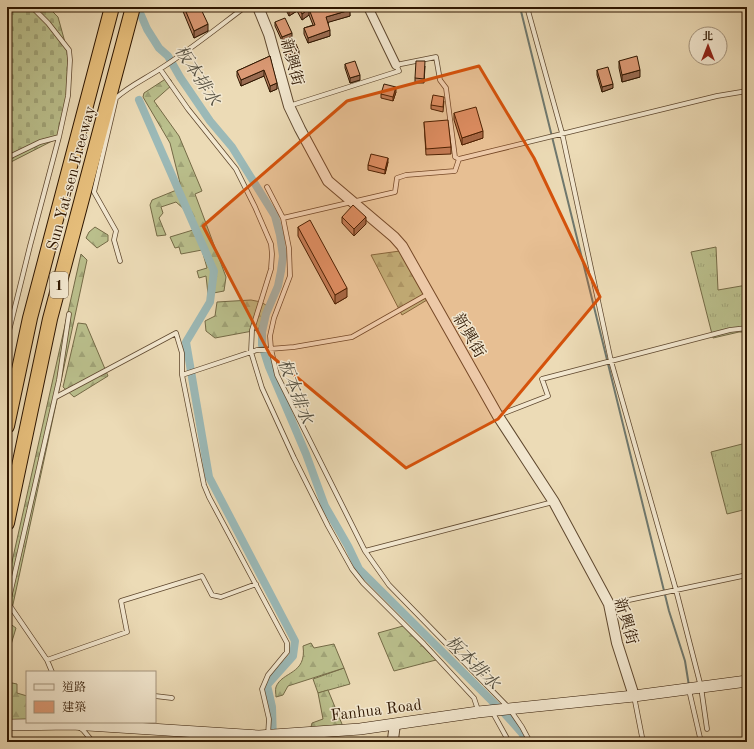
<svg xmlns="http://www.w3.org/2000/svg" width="754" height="749" font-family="'Old Standard TT','Noto Serif TC',serif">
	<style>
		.grass { fill: url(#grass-tufts); stroke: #746a46 }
		.forest { fill: url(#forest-firs); stroke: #746a46 }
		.cemetery { fill: url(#cemetery-stones); stroke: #746a46 }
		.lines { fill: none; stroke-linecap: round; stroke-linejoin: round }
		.stream { stroke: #6f786e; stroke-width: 2 }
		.canal { stroke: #9bb9b7; stroke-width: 8 }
		.service-casing { stroke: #5e472e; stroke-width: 5.5 }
		.minor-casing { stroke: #5e472e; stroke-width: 10 }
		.tertiary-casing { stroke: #5e472e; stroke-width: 12 }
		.secondary-casing { stroke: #2e1600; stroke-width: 12 }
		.motorway-casing { stroke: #2e1600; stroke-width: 16 }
		.service { stroke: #f3e8d0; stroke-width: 4 }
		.minor { stroke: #f3e8d0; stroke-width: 8 }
		.tertiary { stroke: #f3e8d0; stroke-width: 10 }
		.secondary { stroke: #f3e8d0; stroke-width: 11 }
		.motorway { stroke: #e6be7b; stroke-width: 14 }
		.wall { fill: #bd8465; stroke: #2e1600 }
		.shaded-wall { fill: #9a6c52; stroke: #2e1600 }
		.building { fill: #dc9a75; stroke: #2e1600 }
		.marked { fill: #d5520b; fill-opacity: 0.2; stroke: #d5520b; stroke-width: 3; stroke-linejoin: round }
		.labels { text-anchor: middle; stroke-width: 3; stroke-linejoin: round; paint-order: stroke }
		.shield { fill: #f3e8d0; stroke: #69553e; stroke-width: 1 }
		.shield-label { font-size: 15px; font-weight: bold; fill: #2e1600 }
		.street-label { font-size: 16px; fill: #2e1600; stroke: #f3e8d0 }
		.water-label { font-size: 17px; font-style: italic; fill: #544f40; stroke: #f3e8d0 }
	</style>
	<defs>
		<pattern id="grass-tufts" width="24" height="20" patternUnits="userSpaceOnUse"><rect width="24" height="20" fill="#babf8c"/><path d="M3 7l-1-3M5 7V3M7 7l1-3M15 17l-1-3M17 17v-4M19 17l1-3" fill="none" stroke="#a0a377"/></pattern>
		<pattern id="forest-firs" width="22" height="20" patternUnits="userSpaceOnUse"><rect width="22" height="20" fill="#babf8c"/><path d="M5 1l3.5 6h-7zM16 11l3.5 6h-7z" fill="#a0a377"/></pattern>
		<pattern id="cemetery-stones" width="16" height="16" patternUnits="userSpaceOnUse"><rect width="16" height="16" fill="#babf8c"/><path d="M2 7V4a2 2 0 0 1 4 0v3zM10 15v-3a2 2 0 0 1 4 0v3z" fill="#a0a377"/></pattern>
	</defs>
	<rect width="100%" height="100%" fill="#ecdbb6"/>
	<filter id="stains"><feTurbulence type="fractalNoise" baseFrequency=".005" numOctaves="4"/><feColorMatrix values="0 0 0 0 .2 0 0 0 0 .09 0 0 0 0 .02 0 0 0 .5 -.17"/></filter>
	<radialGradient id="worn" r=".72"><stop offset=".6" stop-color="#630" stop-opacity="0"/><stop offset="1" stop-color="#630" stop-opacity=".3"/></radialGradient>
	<path class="grass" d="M716,247l2,43 29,-5v47h-8l-26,6 -22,-86z
		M746,443l1,5v61l-20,5 -16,-62z
		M344,668l6,16 -32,9 -5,-14z"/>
	<path class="forest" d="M167,78l4,2 1,5 -18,16 25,35 23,55 -7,3 31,83 -2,14 -16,3 -2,-18 -7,2 -2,-7 10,-3 -5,-18 -21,4 -2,-7 -4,1 -5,-11 23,-7 -8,-20 -9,-8 -15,5 2,6 -4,5 7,17 -9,1 -7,-31 2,-5 27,-11 1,-6 -10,-40 -27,-46 1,-4z
		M95,227l13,8v6l-11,7 -11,-10 3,-6z
		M407,250l25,47 -30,18 -31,-60z
		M81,254l6,6 -78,363 7,5 -9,30v-74z
		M251,300l10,2 8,5 -11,23 -43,8 -9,-7 -1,-10 10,-5 2,-14z
		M78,323l8,1 22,52 -34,21 -11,-10z
		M403,626l33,34 -42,11 -16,-38z
		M311,643l3,5 20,-4 10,24 -56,18 -5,9 -7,2c0,-3 -1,-7 0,-10 6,-16 31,-12 27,-41z
		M7,682l10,2v9l10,3v26h-20z
		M328,690l16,39 -34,2 2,-8 11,-4 -5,-26z"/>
	<path class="cemetery" d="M7,7h41l10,10 8,29 2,5 2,33 -8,47 -6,8 -49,25z"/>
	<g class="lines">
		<path class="stream" d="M520,7l149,604 16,50 4,25"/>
		<path class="canal" d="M141,15l6,14 12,19 9,8 12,21 30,44 22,26 43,69 5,19 3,21 -2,15 -3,15 -12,28 -4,18v13l7,22 37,87 19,52 23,40 11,23 146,145 17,19 4,9
			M139,100l75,171 -4,31 -24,40 23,135 86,164 -2,15 -26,29 5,22 1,35"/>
		<defs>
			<path id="service" d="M527,7l35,126 49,228 65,229 25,97 6,42
				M160,69l28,40 48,60 19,38 16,37 1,10 -1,15 -19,61 -1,22 11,36 32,70 34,68 24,43 11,14 61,61 50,54 4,12
				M289,106l110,-35 -3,-6 40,-8 4,23 6,8 9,69 4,2
				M7,158l33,-16 19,-5
				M267,187l16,31 6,30 1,28 -16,42 -4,18 1,13 6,26 88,176 188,-49
				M283,218l112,-26 2,-14 9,-3 49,-4 4,-12 258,-63 30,-5
				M120,261l-6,-21 2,-9 -22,-39 22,-94c13,-12 29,-19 44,-29 30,-19 57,-41 85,-62
				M7,339l23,-93 29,-109 9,-41 2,-36 -1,-10 -21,-27 -16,-16
				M182,375l22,110 5,12 78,146v9l-19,23 -6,14 7,30 -1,16 1,7
				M56,397l120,-64 6,20v22l75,-25 37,-3 58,-10 76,-43
				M499,415l49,-19 -6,-17 188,-49 17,-2
				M365,551l24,34 120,123 13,19 8,15
				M610,604l137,-29
				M47,660l80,-28 -6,-31 81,-25 10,19 9,2 35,-13
				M52,672l-5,-12 -39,-57 51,-223 10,-66
				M689,690l12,52
				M155,696l17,2
				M634,696l9,46
				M493,713l16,29
				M80,728l3,2 10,12"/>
			<path id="minor" d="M368,7l28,58"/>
			<path id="tertiary" d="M258,7l11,27 20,72 11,23 28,52 66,56 8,9 96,170 56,86 55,102 8,39 17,53
				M395,724l-2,15 2,3"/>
			<path id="secondary" d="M7,725l65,-1 187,12 101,-7 118,-17 156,-16 113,-15"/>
			<path id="motorway" d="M7,426l23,-108 82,-311
				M7,523l43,-204 83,-312"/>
		</defs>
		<use href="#service" class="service-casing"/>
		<use href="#minor" class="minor-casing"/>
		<use href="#tertiary" class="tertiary-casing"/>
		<use href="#secondary" class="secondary-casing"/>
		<use href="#motorway" class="motorway-casing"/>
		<use href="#service" class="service"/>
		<use href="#minor" class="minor"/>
		<use href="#tertiary" class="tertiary"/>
		<use href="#secondary" class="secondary"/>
		<use href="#motorway" class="motorway"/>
	</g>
	<path class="wall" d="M182,7h18l8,24 -14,7 -12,-29z
		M286,7h63l1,9 -22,6 2,14 -22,7 -4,-9v-6l9,-3 -4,-10 -7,5 -5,-9 -8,5 -3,-6z
		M275,22l17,15 -10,4 -7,-15z
		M285,49l14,7 -12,4 -2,-6z
		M270,56l7,33 -7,3 -6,-16 -23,10 -4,-10v-5z
		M619,61l21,16 -18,5 -3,-14z
		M345,64l15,16 -10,3 -5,-15z
		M425,66l-1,17h-9v-5z
		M597,70l16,18 -11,4 -5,-17z
		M396,92l-3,9 -12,-3v-4z
		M444,101l-1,11 -12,-3v-4z
		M454,113l29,25 -21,7 -8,-25z
		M424,122l27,25v7l-25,1z
		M388,162l-3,12 -17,-4v-5z
		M342,217l24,7 -12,12 -12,-13z
		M298,227l49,70 -12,7 -37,-68z"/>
	<path class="shaded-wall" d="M295,7h2v4l-8,5v-6z
		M309,9v6l-7,5v-6z
		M350,10v6l-24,7v-6z
		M208,24v7l-14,7v-7z
		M330,30v6l-22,7v-5z
		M292,33v4l-10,4v-4z
		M299,51v5l-12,4v-4z
		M264,70v6l-23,10v-6z
		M640,70v7l-18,5v-7z
		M360,75v5l-10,3v-5z
		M277,83v6l-7,3v-6z
		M613,84v4l-11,4v-5z
		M396,87v5l-3,9v-4z
		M483,131v7l-21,7v-7z
		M388,158v4l-3,12v-4z
		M366,217v7l-12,12v-7z
		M347,288v9l-12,7v-9z"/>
	<path class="building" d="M184,7h16l8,17 -14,7z
		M287,7h8l-6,3z
		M298,7h51l1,3 -24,7 4,13 -22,8 -4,-10 11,-3 -6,-16 -7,5z
		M285,18l7,15 -10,4 -7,-15z
		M296,44l3,7 -12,5 -2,-7z
		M270,56l7,27 -7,3 -6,-16 -23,10 -4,-9z
		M637,56l3,14 -18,5 -3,-14z
		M355,61l5,14 -10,3 -5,-14z
		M416,61h9l-1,18 -9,-1z
		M608,67l5,17 -11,3 -5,-17z
		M384,84l12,3 -3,10 -12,-3z
		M433,95l11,2 -1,10 -12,-2z
		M476,107l7,24 -21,7 -8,-25z
		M448,120l3,27 -25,2 -2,-27z
		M371,154l17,4 -3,12 -17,-5z
		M353,205l13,12 -12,12 -12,-12z
		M310,220l37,68 -12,7 -37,-68z"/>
	<path class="marked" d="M479,66l55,92 66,139 -102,122 -92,49 -136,-113 -67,-129 144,-125z"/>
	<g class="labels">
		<rect class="shield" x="50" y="272" width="18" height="26" rx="3"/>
		<g class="shield-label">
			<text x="59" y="290">1</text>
		</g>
		<g class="street-label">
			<text transform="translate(293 62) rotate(75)" y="6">新興街</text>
			<text transform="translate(70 178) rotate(-75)" y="6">Sun Yat-sen Freeway</text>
			<text transform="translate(470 335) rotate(60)" y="6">新興街</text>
			<text transform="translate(627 621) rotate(74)" y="6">新興街</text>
			<text transform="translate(376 709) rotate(-7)" y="6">Fanhua Road</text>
		</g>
		<g class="water-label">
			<text transform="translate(198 75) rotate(57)" y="6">板本排水</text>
			<text transform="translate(296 391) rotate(69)" y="6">板本排水</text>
			<text transform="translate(473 662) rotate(45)" y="6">板本排水</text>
		</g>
	</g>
	<rect width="754" height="749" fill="none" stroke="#ecdbb6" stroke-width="24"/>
	<rect x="8" y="8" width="738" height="733" fill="none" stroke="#2e1600" stroke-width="2"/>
	<rect x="12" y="12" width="730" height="725" fill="none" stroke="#2e1600"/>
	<rect x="26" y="671" width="130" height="52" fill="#f3e8d0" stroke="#a4947d"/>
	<rect x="34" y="684" width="20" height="6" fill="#f3e8d0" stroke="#a4947d"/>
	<text x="62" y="691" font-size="12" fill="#2e1600">道路</text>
	<rect x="34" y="701" width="20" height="12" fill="#dc9a75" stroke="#a4947d"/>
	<text x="62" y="711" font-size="12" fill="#2e1600">建築</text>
	<g transform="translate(708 46)"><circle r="19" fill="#f3e8d0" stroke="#a4947d"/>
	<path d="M0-3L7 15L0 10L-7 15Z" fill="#8f2418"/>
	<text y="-6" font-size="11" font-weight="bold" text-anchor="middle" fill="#2e1600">北</text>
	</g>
	<rect width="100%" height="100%" filter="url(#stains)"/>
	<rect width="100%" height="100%" fill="url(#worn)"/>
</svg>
